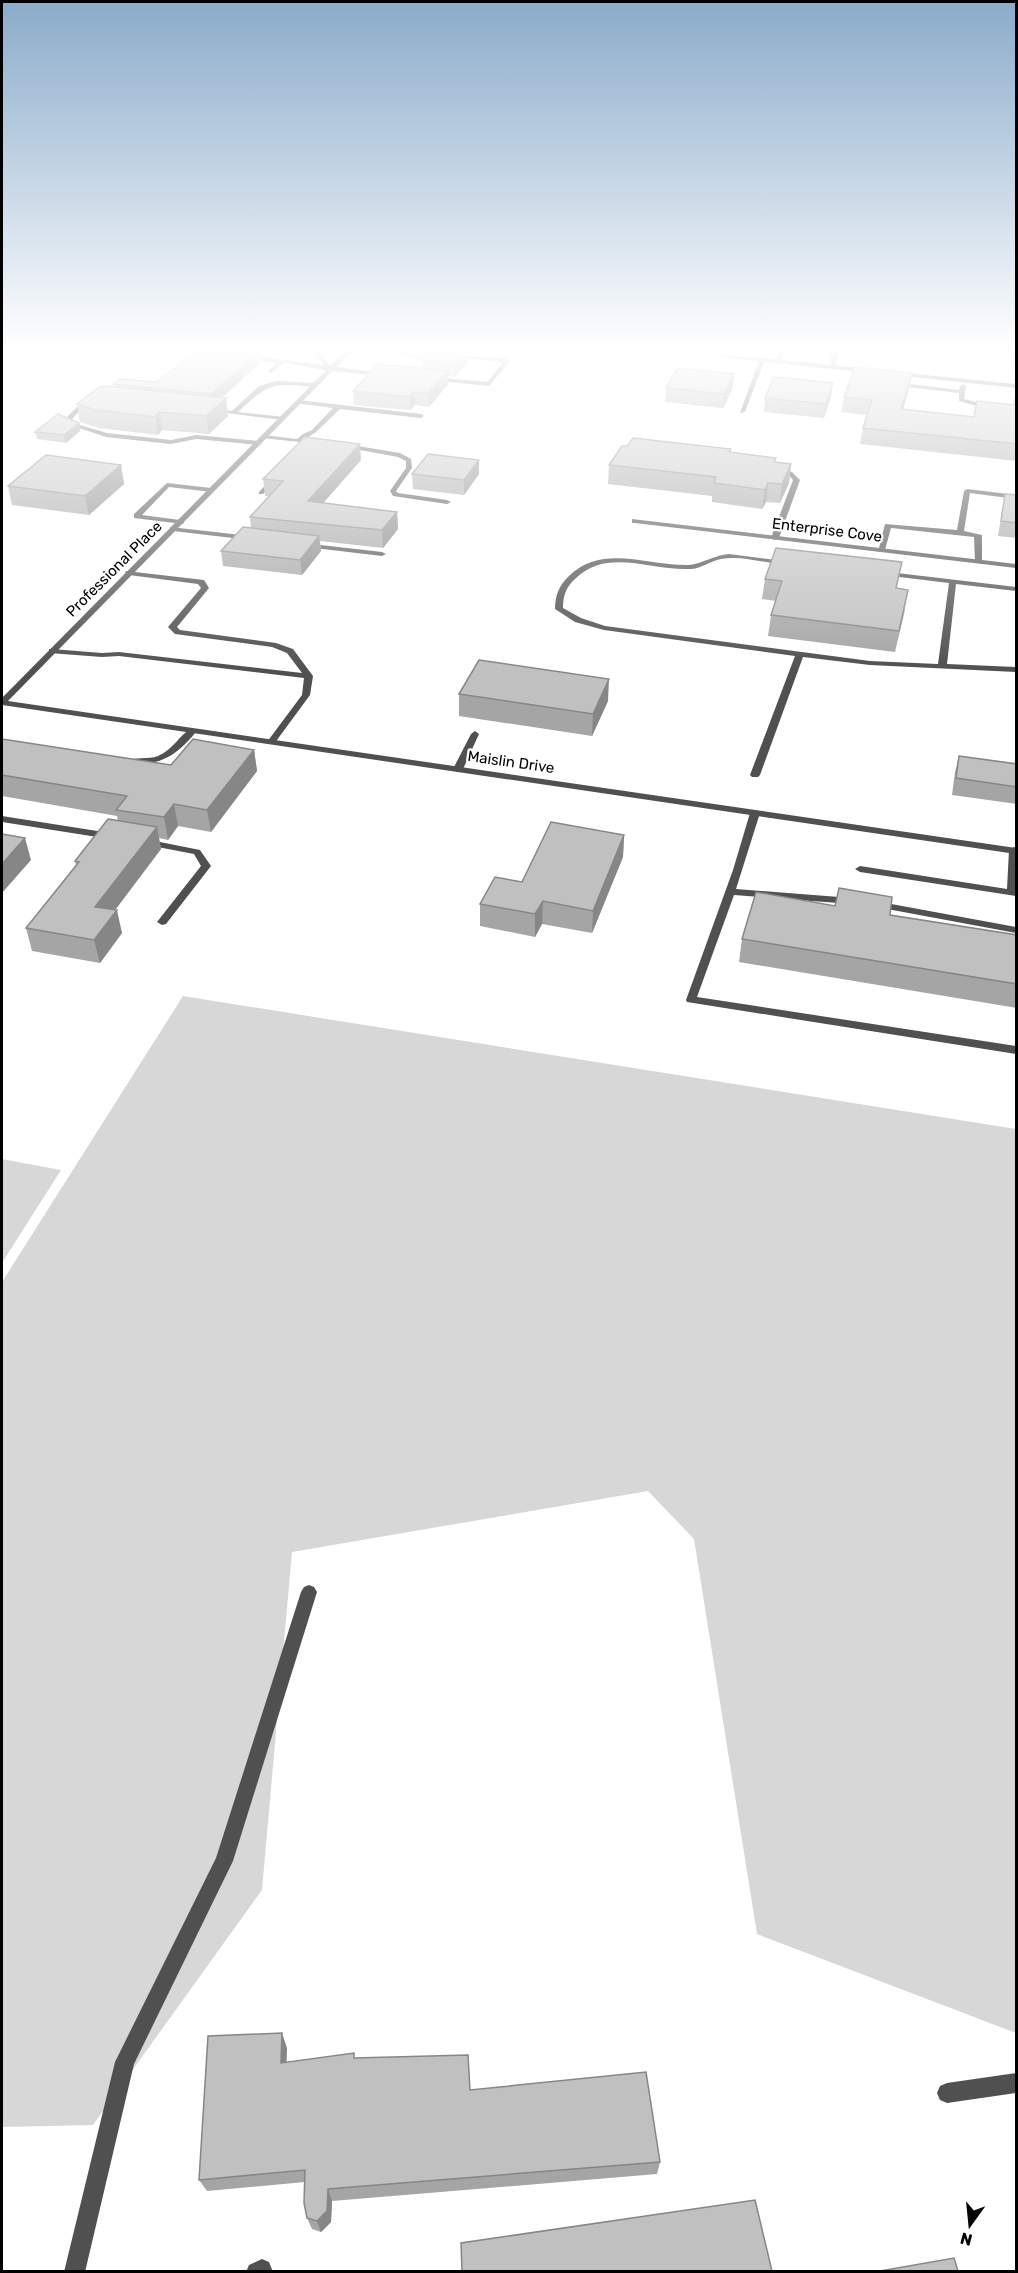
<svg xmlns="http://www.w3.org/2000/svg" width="1018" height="2273" font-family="Rubik,sans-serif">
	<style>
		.green { fill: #d7d7d7 }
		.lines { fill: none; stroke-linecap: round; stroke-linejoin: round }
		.lane { fill: #505050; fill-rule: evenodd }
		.street { fill: #505050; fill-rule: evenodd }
		.wall { fill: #a5a5a5 }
		.shaded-wall { fill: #868686 }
		.building { fill: #c0c0c0; stroke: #868686; stroke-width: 1.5 }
		.labels { text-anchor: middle; stroke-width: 4.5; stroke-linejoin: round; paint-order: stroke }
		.far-street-label { font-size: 15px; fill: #000; stroke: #fff }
	</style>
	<rect width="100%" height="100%" fill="#fff"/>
	<path class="green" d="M183,996l833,133v904l-259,-99 -63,-395 -46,-48 -356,61 -30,338 -169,235 -91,2v-845z
		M2,1159l59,11 -59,93z"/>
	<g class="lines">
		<path class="lane" d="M313,352h6l12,14 57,8 -3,2 -54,-5 -47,-8 -13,10 -3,-2 9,-8 -35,-6 3,-2 79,10z
			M779,352h6l-4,10 -3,2 -3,-2z
			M828,352h7l3,3 -4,13 -5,-1 3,-11z
			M452,354l55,5 3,2 -21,25 -59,-6 2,-3 55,5 16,-20 -53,-5z
			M762,358l3,2 -20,52 -5,1 19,-53z
			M277,381l38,2 3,2 -3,2c-41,-4 -46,-5 -77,25l47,5 1,1 -3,2 -72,-9 3,-2 18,2 27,-25z
			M893,382l66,8 1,-4 3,-2 3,2 -2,13 20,5 32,3v4l-32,-3 -25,-7v-8l-68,-8z
			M92,400l2,1v2l-11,4 -11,12 8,6 27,8 64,7 25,-5 62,6 3,2 -3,2 -62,-6 -25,5 -65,-7 -30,-10 -10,-7v-2l13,-13z
			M298,400l123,14 3,2 -3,2 -81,-9 -24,23 -12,8 15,2v2l-57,-6 -1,-1 3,-2 33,4 6,-5 9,-4 21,-22 -37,-5v-2z
			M346,444l54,9 11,6 1,9 -16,23 2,2 49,7 4,2 -4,2 -54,-8 -3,-5 16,-23v-7l-8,-4 -54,-10v-2z
			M776,467l16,5 8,8 -21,58 -4,2 -4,-2 22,-58 -5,-6 -14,-4v-2z
			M273,477l5,1 -15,16h-4v-2z
			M167,483l44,5 3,2 -3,2 -42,-5 -27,28 38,5 4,2 -1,2 -49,-6v-4z
			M967,489l49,6v4l-46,-6 -6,38 18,4v29l-7,-2 -1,-25 -83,-9 -6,22 -7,2 7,-28 72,6 7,-39z
			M170,527l80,9 4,2 -4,2 -77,-9h-3z
			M303,543l79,9 4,2 -4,2 -76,-9 -4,-2z
			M729,554l56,7 4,2 -4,2c-20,-2 -44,-10 -64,-6 -11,2 -20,10 -31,10 -39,2 -83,-22 -115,10 -9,8 -12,17 -12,29l18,10 24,8 265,35 68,3 11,-81 -66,-8 -4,-2 1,-2 136,16v4l-60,-7 -9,80 69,3v5l-146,-7 -67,-8 -43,118 -2,2h-6l-2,-2 45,-119 -191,-26 -29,-8 -20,-13c0,-13 4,-24 14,-33 33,-33 79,-10 120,-11 13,-1 25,-10 40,-11z
			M126,571l78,9 5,8 -32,39 3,3 96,13 17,6 20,27 -3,19 -36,49h-6l-1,-2 35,-47 2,-17 -185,-22 -17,1 -53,-4v-4h3l50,4 17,-1 183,21 -15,-20 -15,-6 -97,-13 -7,-7 33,-39 -3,-4 -69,-9 -4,-2z
			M192,728l4,3 -1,2c-14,17 -28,29 -51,31 -7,1 -13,2 -19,-2 9,-6 23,-2 33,-6 15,-6 21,-21 34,-28z
			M475,731l4,3 -16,35 -5,3 -3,-1 -2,-2 18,-35z
			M755,810l5,3 -24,76 116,9 5,3 -5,3 -118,-9 -37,102 319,49v8l-329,-52 -1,-2 47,-130 17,-57z
			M2,816l108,17 5,3 -5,3 -108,-17z
			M145,839l55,11 11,16 -45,58 -4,1 -5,-3 44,-56 -7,-12 -52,-10 -2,-2z
			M1014,847l2,1v48l-156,-24 -5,-3 5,-3 147,23 2,-39z
			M875,901l141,26v6l-145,-27 -1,-2z
			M309,1585l5,2 3,5 -84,269 -99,203 -49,208h-21l51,-210 101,-204 85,-266 3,-5z
			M1016,2073v20l-69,10 -7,-3 -3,-7 3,-7 7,-3z
			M262,2259l7,3 4,10h-27l3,-7z"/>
		<path class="street" d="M344,352h7l-343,349 1008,147v6l-1014,-149v-7z
			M722,354l148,15 3,2 -3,2 -150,-16z
			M896,372l120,12v4l-122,-13z
			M632,519l384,45v4l-381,-45h-3z"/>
	</g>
	<path class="wall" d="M398,352h76l-1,2h-5v8l-13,15 -7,-1v8l-19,23 -14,-2 -5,5 -56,-5 -1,-14 70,-22v-8l-25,-7z
		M1010,352h7v10l-9,-1z
		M261,362l-40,36h5l2,18 -19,18 -47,-4 -4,5 -59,-7 -19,-6 -3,-18 37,-18 -1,-2 43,-2z
		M912,373l-3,16 -6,21 71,7 39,-12 2,-7h2v63l-157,-17 3,-16 4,-13 -26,-3 3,-15z
		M733,387l-10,21 -58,-6 1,-14z
		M831,396l-7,22 -60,-6 1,-14z
		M79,423l1,8 -14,12 -29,-4 -2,-7z
		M731,452l44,10 16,2 -2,19 -9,20 -14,-1 -4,7 -50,-7v-6l-104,-12 1,-19z
		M361,460l-38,43 74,9 1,17 -15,19 -63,-7 1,10 -19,24 -79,-9 -2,-15 30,-23 -1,-11 19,-21h-4l-2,-17z
		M121,465l3,19 -35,31 -77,-10 -4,-19z
		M412,474h67l-15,21 -51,-6z
		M1005,494l12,1v43l-19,-2z
		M765,579l132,9 8,22 -10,42 -127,-16 3,-21 5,-14 -14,-2z
		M459,694l149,7 -16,35 -133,-20z
		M2,739l169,26 83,-15 3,21 -46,61 -33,-6 -10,14 -9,-2 2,11 -46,61 7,23 -22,30 -68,-12 -6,-23 50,-63 -1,-4 43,-40 -1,-5 -115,-20z
		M959,756l58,8v40l-65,-9 3,-23z
		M624,835l-1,22 -31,76 -50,-9 -7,13 -55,-11v-22l42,-22z
		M835,906l182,29v73l-278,-46 3,-23z
		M287,2048l-1,14 69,-4 115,32 190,72 -3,12 -325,27 -1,21 -10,10 -9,-3 -5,-11 -2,-36 -98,9 -8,-11z"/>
	<path class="shaded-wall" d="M258,352h2l1,10 -48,44 -2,-12z
		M464,352h4v10l-13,15 -1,-14z
		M448,371v13l-19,23 -1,-14z
		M912,373l-3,16 -11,36 3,-16z
		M734,374l-1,13 -10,21 1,-14z
		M833,383l-2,13 -7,22 2,-14z
		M414,392l1,13 -5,5v-13z
		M226,398l2,18 -19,18 -3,-18z
		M159,412l3,18 -4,5 -3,-18z
		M79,423l1,8 -14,12 -2,-8z
		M360,444l1,16 -51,58 -2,-17z
		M479,460v14l-15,21v-15z
		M791,464l-2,19 -9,20 2,-19z
		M121,465l3,19 -35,31 -4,-19z
		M768,483l-2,19 -4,7 3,-19z
		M397,512l1,17 -15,19 -1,-18z
		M319,536l2,15 -19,24 -2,-15z
		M609,679l-1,22 -16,35 1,-22z
		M254,750l3,21 -46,61 -4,-22z
		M174,804l4,22 -10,14 -4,-23z
		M157,827l4,22 -61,81 -5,-23z
		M624,835l-1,22 -31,76 1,-22z
		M25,838l6,22 -29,33v-29z
		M543,901l-1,23 -7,13v-23z
		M117,910l5,23 -22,30 -6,-23z
		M282,2033l5,15 -1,29 -5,-14z
		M328,2189l4,12 -1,21 -10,10 -4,-11z"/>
	<path class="building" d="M196,352h62l-47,42 -98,-10 7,-5 36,3z
		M424,352h40l-10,11 -31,-3z
		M378,364l70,7 -20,22 -14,-1 -4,5 -57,-6z
		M855,367l57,6 -11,36 73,8 3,-16 37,4 1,-7h2v46l-154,-16 9,-28 -28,-3z
		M677,368l57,6 -10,20 -58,-6z
		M774,377l59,6 -7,21 -61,-6z
		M107,386l119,12 -20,18 -47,-4 -4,5 -60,-7 -18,-6 22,-17z
		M58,414l21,9 -15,12 -29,-3z
		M305,437l55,7 -52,57 89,11 -15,18 -132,-13 33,-36 -20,-2z
		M633,438l98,11 -2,3 47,6 -2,4 17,2 -9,20 -14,-1 -3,7 -51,-7 2,-6 -107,-12 13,-19h5z
		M428,454l51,6 -15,20 -52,-6z
		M46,455l75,10 -36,31 -77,-10z
		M1005,494l12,1v28l-16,-2z
		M243,527l76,9 -19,24 -79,-9z
		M776,548l126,14 -6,26 12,2 -9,41 -128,-16 11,-34 -17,-2z
		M479,660l130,19 -16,35 -134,-20z
		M2,739l169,26 22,-26 61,11 -47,60 -33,-6 -10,13 -48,-7 11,-14 -125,-21z
		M959,756l58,8v23l-61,-9z
		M108,819l49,8 -62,80 22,3 -23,30 -68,-12 53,-66 -4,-1z
		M551,822l73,13 -31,76 -50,-10 -8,13 -55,-10 15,-27 27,5z
		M2,834l23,4 -23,26z
		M839,888l53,9 -2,18 127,20v49l-275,-45 14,-47 79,14z
		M282,2033l-1,30 73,-10v5l114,-3 2,35 176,-18 14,90 -332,27 -1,22 -10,10 -10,-3 -3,-15 1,-33 -106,10 9,-144z
		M755,2200l17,71h-310l-1,-28z
		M954,2258l4,13h-78z"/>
	<linearGradient id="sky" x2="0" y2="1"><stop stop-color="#8aabca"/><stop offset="0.52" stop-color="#fff"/><stop offset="1" stop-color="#fff" stop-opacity="0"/></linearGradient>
	<rect width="1018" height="671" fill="url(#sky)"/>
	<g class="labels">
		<g class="far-street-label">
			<text transform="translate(827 530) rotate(7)" y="5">Enterprise Cove</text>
			<text transform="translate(114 569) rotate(-45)" y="5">Professional Place</text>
			<text transform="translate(511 762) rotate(8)" y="5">Maislin Drive</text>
		</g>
	</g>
	<rect width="1018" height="2273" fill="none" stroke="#000000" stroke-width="6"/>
	<g transform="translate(970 2225) rotate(195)" stroke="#ffffff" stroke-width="4.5" paint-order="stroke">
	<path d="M0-4.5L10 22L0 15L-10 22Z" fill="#000000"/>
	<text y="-9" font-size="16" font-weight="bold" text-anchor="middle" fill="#000000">N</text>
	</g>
</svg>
